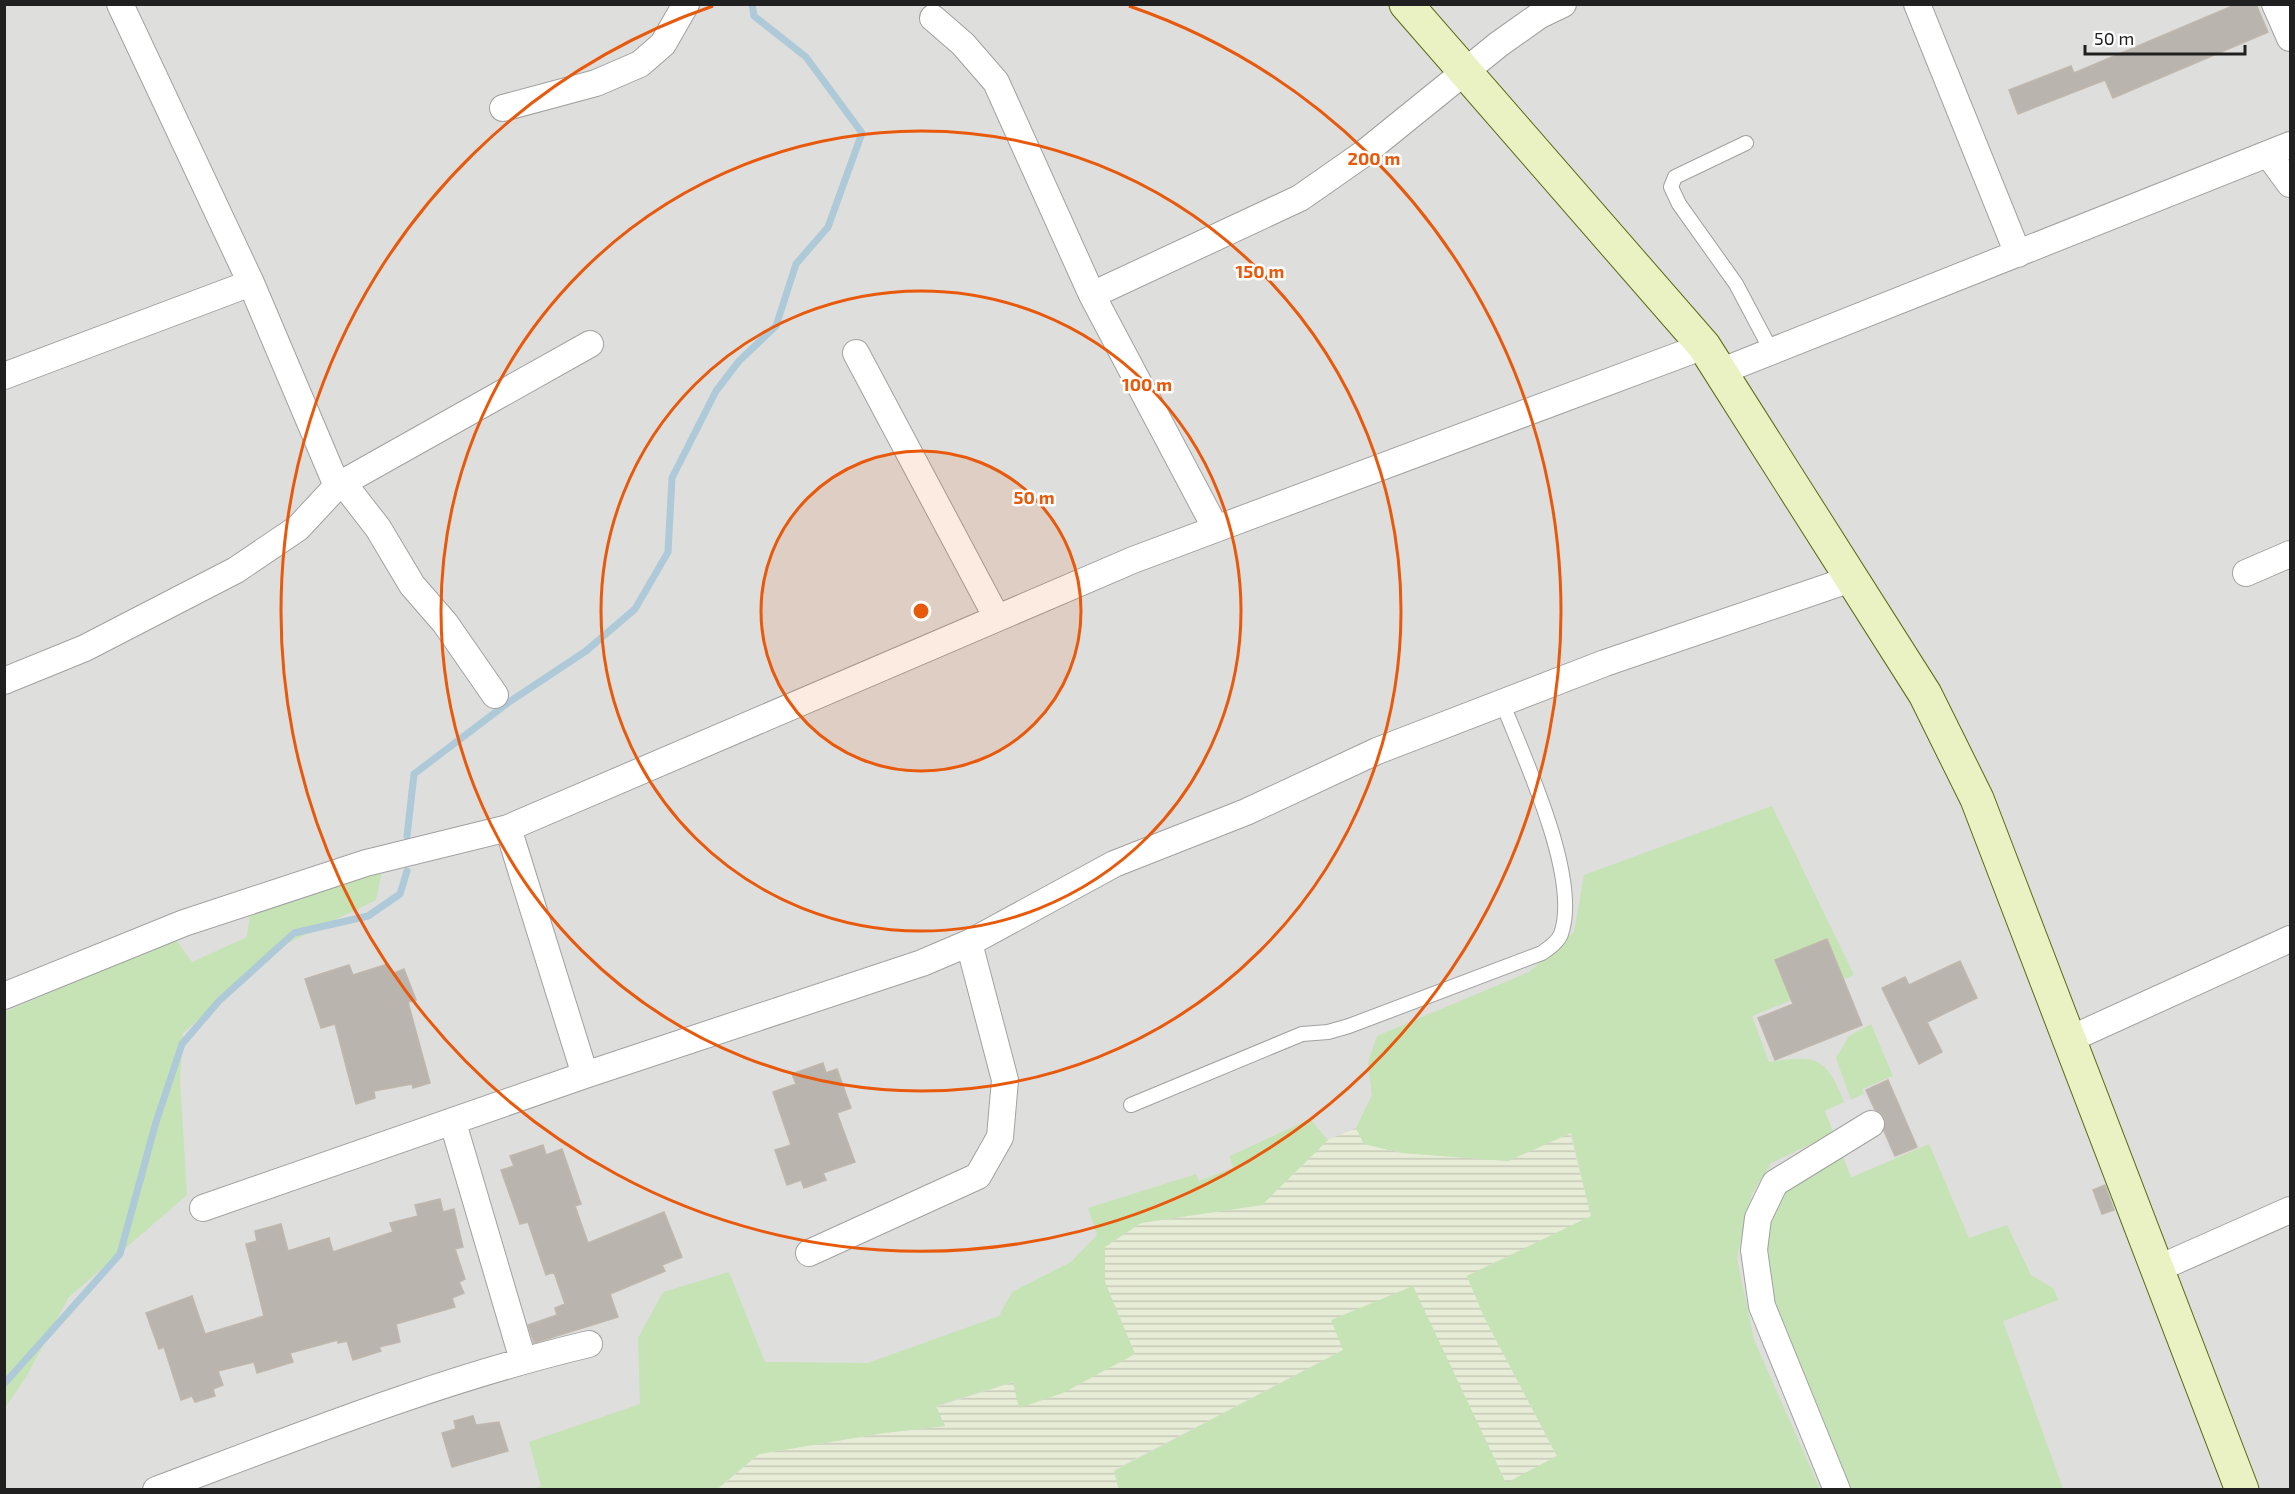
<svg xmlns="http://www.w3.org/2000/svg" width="2295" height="1494" font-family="'Exo 2',sans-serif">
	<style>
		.residential { fill: #dededd }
		.farmland { fill: url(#farmland-rules) }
		.grass { fill: #c6e3b5 }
		.parking { fill: #e0e0e0 }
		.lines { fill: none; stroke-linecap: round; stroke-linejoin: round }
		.stream { stroke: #aec9d8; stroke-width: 7 }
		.building { fill: #b9b4ae; stroke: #c0b7ac; stroke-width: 1.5 }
		.lane-casing { stroke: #a1a1a1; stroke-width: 16 }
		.street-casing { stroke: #a1a1a1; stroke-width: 28 }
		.secondary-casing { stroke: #576c13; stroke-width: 35 }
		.lane { stroke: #fff; stroke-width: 14 }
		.street { stroke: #fff; stroke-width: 26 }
		.secondary { stroke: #eaf2c3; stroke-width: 33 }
		.ring { fill: none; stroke: #e8590c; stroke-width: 3 }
		.centre { fill: #e8590c; stroke: #fff; stroke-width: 3 }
		.ring-label { font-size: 18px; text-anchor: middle; font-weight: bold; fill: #e8590c; stroke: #fff; stroke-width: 5; stroke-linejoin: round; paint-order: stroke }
	</style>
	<defs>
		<pattern id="farmland-rules" width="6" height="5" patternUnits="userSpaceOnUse" patternTransform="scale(1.5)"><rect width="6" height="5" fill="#e7ecd6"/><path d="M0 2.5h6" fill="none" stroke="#c6cab7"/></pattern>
	</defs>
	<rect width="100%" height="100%" fill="#f0eee8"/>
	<path class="residential" d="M5,5h2285v1484l-2285,1z"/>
	<path class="farmland" d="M1356,1128l8,16 38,9 106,8 62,-28 21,83 -124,60 17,41 73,139 -51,28 -163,-134 -229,120 5,19 -402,1 42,-36 125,-21 61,-7 -9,-19 78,-25 5,25 116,-53 -30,-72v-35l36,-24 121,-18 66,-65z"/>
	<path class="grass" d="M1772,806l82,169 -102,41 17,46c47,-7 57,-6 75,40l-19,9 9,22 -63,30 -19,31 -15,64 17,82 66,149 -701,1 -5,-19 229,-121 -12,-30 82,-34 93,197 51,-27 -73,-139 -17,-41 124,-60 -20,-83 -63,28 -106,-8 -38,-9 -8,-16 16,-33 -4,-32 9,-27 152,-64 45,-40 10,-57z
		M382,871l-6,29 -88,43 -105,90 -3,46 7,116 -118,102 -43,80 -21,31v-396l169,-75 18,25 55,-25 3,-24z
		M1871,1024l22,52 -31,13 2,5 -13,6 -15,-42 13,-22z
		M1310,1119l18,21 -66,65 -121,18 -36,24v35l30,72 -72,39 -44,15 -6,-26 -77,24 9,20 -61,7 -125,21 -42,35h-183l7,-3 -12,-44 111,-38 -2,-66 25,-46 66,-20 36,90 103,1 131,-47 13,-24 59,-30 26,-27 -9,-27 108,-34 3,7 34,-13 -3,-12z
		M1929,1144l40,94 38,-13 24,50 23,14 4,11 -55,21 60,168h-221l-74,-182 -4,-85 21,-37 54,-32 5,4 8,20z"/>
	<path class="parking" d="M1864,1094l27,66 -40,17 -26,-66z"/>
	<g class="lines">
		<path class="stream" d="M407,836l7,-62 95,-72 77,-51 49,-42 33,-57 4,-74 44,-87 23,-30 37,-35 20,-62 32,-37 34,-94 -56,-76 -52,-41 -2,-12
			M4,1384l116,-130 36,-132 26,-78 37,-43 75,-68 74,-17 32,-22 7,-23"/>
	</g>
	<path class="building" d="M2237,4h19l12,28 -155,66 -8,-18 -87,34 -9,-24 62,-24 3,7z
		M1827,939l35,86 -87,35 -17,-42 35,-14 -18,-44z
		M1960,961l17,37 -50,24 15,30 -23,12 -37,-76 23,-11 4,8z
		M388,964l4,10 12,-5 12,31 -8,2 22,81 -17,5 -1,-4 -38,7 1,7 -19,6 -21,-80 -14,4 -16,-49 44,-14 4,10z
		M823,1063l3,10 11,-4 14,39 -14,5 18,49 -32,11 3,7 -22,8 -3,-8 -14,5 -12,-35 16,-5 -18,-53 23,-8 -4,-10z
		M1888,1080l29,67 -22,9 -11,-25v-14l-9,-7 -9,-20z
		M543,1145l3,10 16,-6 19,55 -6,2 13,37 76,-31 18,45 -20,8 3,6 -55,23 8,23 -84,26 -6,-18 29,-10 -2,-7 10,-4 -11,-32 -8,3 -18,-53 -8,2 -19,-54 13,-4 -4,-10z
		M2105,1185l9,25 -12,4 -9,-24z
		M440,1199l3,13 11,-3 9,38 -8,2 10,30 -6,3 5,11 -12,5 3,9 -59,17 4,18 -21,5 2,4 -28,9 -6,-19 -9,2v-3l-48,13 3,9 -36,11 -3,-11 -36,9 5,14 -10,4 2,7 -20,6 -3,-6 -11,4 -17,-53 -5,2 -13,-36 46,-17 13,38 59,-18 -18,-72 11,-3 -2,-10 26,-7 7,27 41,-13 4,14 60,-20 -3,-9 28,-7 -3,-11z
		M473,1416l3,9 23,-3 9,29 -56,16 -10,-34 14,-4 -2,-8z"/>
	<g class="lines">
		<defs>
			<path id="lane" d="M1746,143l-71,34 -4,10 8,17 57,80 36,68
				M1131,1105l171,-71 26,-2 21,-6 193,-73c7,-5 16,-11 19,-19 20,-56 -37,-176 -59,-232"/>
			<path id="street" d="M120,4l131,279 86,203
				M1917,4l101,250
				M2275,4l15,34
				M933,18l30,26 33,38 96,213 124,234
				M503,108l93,-25 44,-19 23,-20 23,-40
				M2268,154l22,30
				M1092,295l208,-97 63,-44 136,-110 41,-29 23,-11
				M856,353l141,265
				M1722,371l568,-226
				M4,376l247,-93
				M343,483l35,45 34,57 33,38 50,72
				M2246,573l44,-19
				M4,681l81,-33 151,-78 62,-42 39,-42 253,-142
				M508,828l77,247
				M4,996l180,-73 182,-60 142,-35 625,-268 571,-214
				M2068,1040l222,-101
				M453,1123l70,237
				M203,1208l382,-133 337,-112 47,-20 145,-79 132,-52 131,-61 228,-88 249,-85
				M809,1253l169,-77 22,-39 5,-57 -36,-137
				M2157,1269l133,-59
				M156,1490c143,-54 285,-111 433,-146
				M1837,1490l-75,-184 -8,-56 4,-32 17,-35 96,-59"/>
			<path id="secondary" d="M1406,4l298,342 221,348 52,105 265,691"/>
		</defs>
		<use href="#lane" class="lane-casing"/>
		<use href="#street" class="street-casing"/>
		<use href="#secondary" class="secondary-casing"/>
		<use href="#lane" class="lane"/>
		<use href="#street" class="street"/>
		<use href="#secondary" class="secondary"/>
	</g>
	<circle cx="921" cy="611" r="160" fill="#e8590c" fill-opacity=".12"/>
	<g class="ring">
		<circle cx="921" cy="611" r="160"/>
		<circle cx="921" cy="611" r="320"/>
		<circle cx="921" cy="611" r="480"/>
		<path d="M1129 6A640 640 0 1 1 713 6"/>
	</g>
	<circle cx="921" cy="611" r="9" class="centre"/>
	<g class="ring-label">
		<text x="1374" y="165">200 m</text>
		<text x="1260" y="278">150 m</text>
		<text x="1147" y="391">100 m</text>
		<text x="1034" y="504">50 m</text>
	</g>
	<rect width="2295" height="1494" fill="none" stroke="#202020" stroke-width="12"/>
	<path d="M2085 45v9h160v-9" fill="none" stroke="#202020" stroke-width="3"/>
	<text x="2094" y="45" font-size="18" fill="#202020" stroke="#ffffff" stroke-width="4.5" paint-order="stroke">50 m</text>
</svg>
